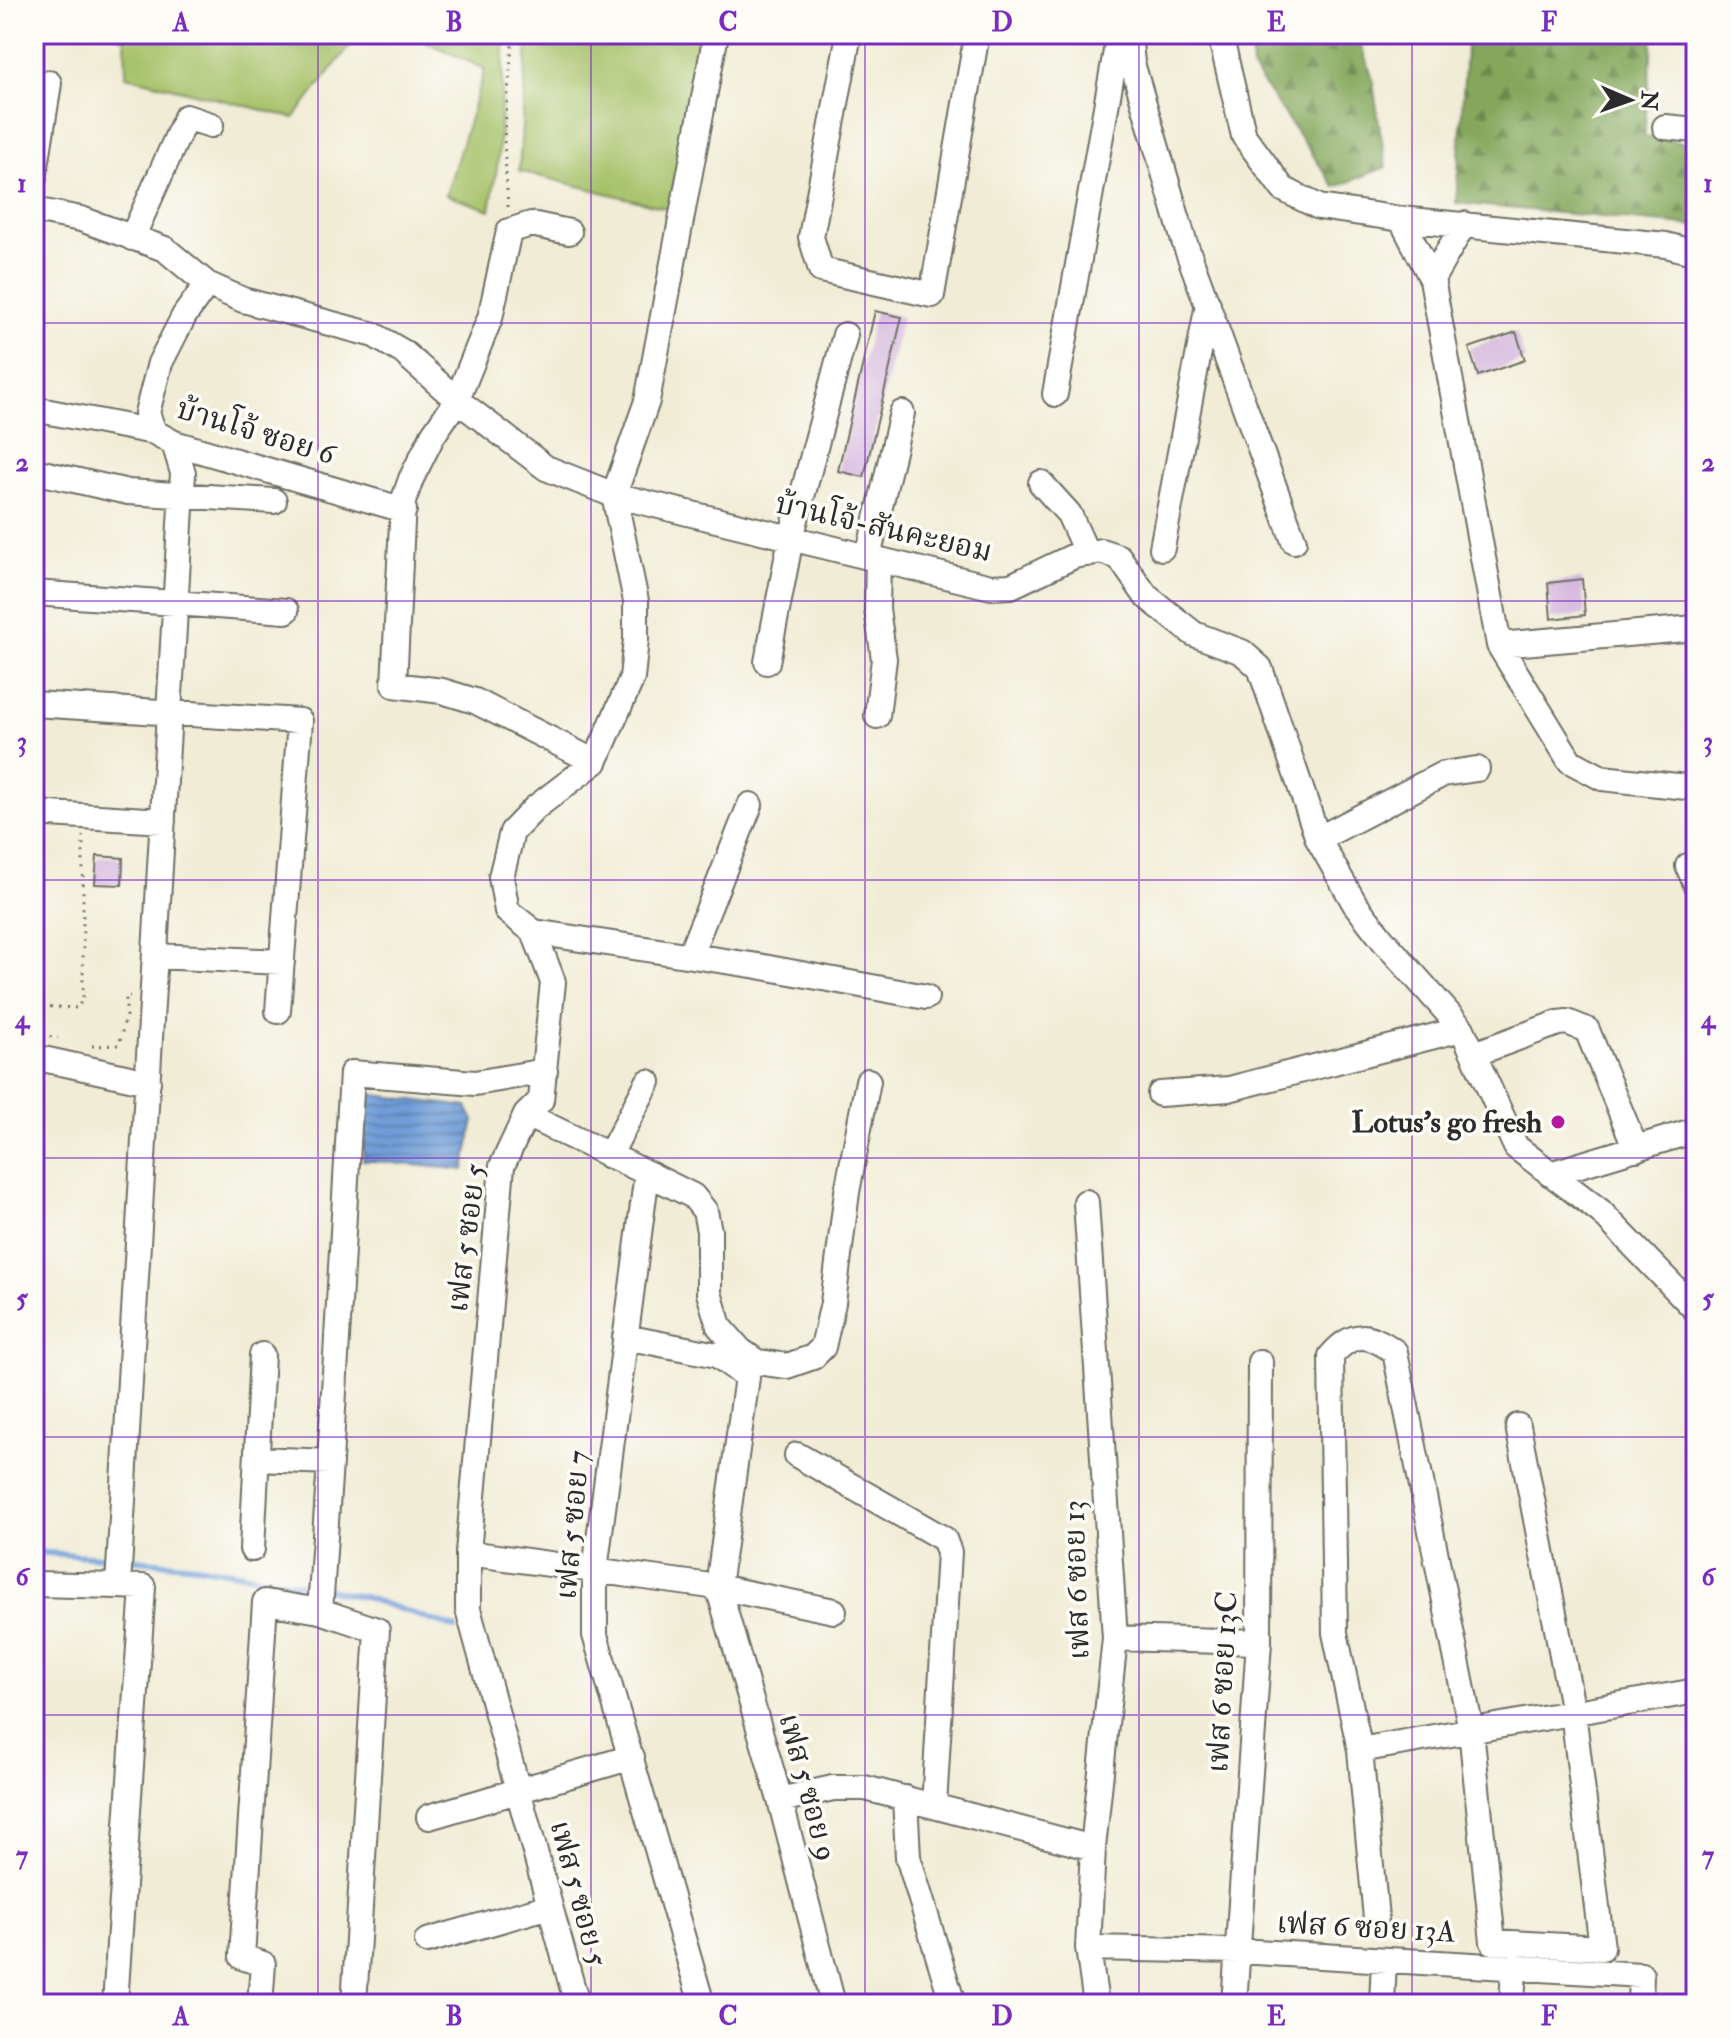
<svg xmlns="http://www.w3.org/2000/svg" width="1730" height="2038" font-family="'IM FELL Double Pica','Noto Serif Thai',serif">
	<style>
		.grass { fill: #a5c168; stroke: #68764a; stroke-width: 2 }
		.forest { fill: url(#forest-firs); stroke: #586944; stroke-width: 2 }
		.water { fill: url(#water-rules); stroke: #4d6482; stroke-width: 2 }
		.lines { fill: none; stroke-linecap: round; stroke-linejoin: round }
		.stream { stroke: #6f9dd8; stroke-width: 6 }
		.building { fill: #d2b2dc }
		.minor-casing { stroke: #706f66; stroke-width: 28 }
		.path { stroke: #706f66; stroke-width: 3; stroke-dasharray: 2 6; stroke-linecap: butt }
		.minor { stroke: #fff; stroke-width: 24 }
		.grid { fill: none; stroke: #7b2cbf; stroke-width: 2; stroke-opacity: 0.55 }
		.poi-dot { fill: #b5179e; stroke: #fdfcf7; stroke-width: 3 }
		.labels { text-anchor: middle; stroke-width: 7; stroke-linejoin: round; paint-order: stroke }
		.street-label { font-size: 30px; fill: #2b2b2b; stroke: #fdfcf7 }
		.poi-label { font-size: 30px; font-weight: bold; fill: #2b2b2b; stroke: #fdfcf7; text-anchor: end }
		.neatline { fill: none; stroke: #7b2cbf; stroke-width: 3 }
		.grid-label { font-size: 26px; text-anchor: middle; font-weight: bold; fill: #7b2cbf }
	</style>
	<defs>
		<pattern id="forest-firs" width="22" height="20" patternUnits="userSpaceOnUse" patternTransform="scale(2)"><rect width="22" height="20" fill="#84a75c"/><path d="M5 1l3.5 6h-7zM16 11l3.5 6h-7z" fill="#6c884c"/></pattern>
		<pattern id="water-rules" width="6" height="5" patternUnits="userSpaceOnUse" patternTransform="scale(2)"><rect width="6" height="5" fill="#6f9dd8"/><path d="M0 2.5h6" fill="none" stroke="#5b80af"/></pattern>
	</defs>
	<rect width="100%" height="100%" fill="#fdfcf7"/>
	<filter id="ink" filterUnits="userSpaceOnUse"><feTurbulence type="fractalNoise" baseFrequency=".0125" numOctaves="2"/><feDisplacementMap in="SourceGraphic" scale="16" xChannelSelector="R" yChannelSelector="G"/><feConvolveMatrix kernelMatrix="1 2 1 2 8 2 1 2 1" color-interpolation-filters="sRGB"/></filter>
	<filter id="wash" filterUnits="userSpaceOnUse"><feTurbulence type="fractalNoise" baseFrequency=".006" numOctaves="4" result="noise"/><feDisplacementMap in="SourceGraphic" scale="32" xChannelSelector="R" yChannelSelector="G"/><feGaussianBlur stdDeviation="1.8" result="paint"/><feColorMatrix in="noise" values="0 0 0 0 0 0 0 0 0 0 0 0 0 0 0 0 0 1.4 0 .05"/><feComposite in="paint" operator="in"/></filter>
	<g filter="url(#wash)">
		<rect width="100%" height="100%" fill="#f0ecd5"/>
		<path class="grass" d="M113,34h246l-65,84 -168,-42 -1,-37z
			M409,34h96l-7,128 -8,48 -44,-15 39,-126z
			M528,34h175l-34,175 -150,-38z"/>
		<path class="forest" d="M1250,34h107l15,43 14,90 -51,20 -83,-119z
			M1467,34h186l-9,103 52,7v82l-240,-23z"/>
		<path class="water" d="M368,1094l99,13 7,14 -10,49 -101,-10z"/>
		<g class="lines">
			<path class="stream" d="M34,1552l81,6
				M126,1559l70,7 121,21
				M328,1590l36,7 91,31"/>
		</g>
		<g id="blocks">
			<path class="building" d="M875,311l27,6 -38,160 -26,-6z
				M1516,332l9,28 -47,16 -9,-28z
				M1582,579l3,36 -34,4 -3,-36z
				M97,856l26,2 -1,27 -27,-1z"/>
		</g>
	</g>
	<g filter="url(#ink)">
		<use href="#blocks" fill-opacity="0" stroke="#706f66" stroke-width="2"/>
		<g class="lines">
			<defs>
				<path id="minor" d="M849,34l-38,203 10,33 111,25 45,-261
					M1129,34l3,29 52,178 110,300
					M1220,34l24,102 39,53 36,18 82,12 265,26 30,8
					M1665,127l31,3
					M34,179l15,-96
					M34,210l47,9 84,30 42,35 36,16 131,35 29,17 54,48 89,68 68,27 377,92 20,-1 63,-30 27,-5 18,6 27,39 48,38 48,18 18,16 58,171 37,65 28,36 79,89 54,118 84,64 96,99
					M1401,219l31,60 67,366 71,116 32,17 94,10
					M569,232l-38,-8 -22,7 -19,87 -33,82 -24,35 -22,44 -8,23 -9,183 48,6 33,10 120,61
					M132,238l54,-121 25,8
					M1432,279l32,-55
					M207,284l-23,32 -24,47 -13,50 7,19 20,11 230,67
					M1055,394l64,-360
					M34,409l120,23
					M34,471l94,21 146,9
					M1041,483l28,31 18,40
					M614,495l33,-94 69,-367
					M1162,548l46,-244
					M868,557l34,-144
					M34,593l252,18
					M1499,645l197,-17
					M767,662l24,-124 54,-203
					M34,704l266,17 -22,290
					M877,716l7,-57 -7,-50 1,-49
					M34,813l129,8
					M1318,839l125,-65 34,-5
					M1696,863l-8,3 8,18
					M534,932l224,34 168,31
					M690,955l60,-150
					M156,956l126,6
					M1474,1054l84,-31 9,-1 20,8 49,119
					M34,1057l114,25
					M1160,1094l69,-5 233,-60
					M526,1115l121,58 -52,397v65l107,369
					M609,1156l39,-74
					M647,1173l46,23 12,15 4,20v62l10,33 21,24 17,12 30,4 26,-9 10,-10 10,-44 14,-111 21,-111
					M1550,1174l146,-44
					M1086,1202l29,436 -22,210 -5,100 8,56
					M625,1337l92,18 30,22 -29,210 62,213 53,204
					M797,1455l147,84 5,13 -15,254
					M257,1459l73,3 22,-389 123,10 70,-12
					M252,1549l10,-194
					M468,1553l250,34 116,24
					M34,1584l84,2 65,-1113 -9,-30
					M320,1611l10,-149
					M1115,1638l144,4
					M1360,1750l336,-59
					M905,1798l3,59 45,147
					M780,1800l53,-12h32l228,60
					M429,1817l203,-60
					M1376,1918l-16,-168 -25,-117 -4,-277c22,-26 38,-23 64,-4l76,378 22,212 109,6 -29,-236 -55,-286
					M427,1941l123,-35
					M1088,1948l150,3 403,24 -1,29
					M115,2004l28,-417 -25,-1
					M260,2004l3,-40 -21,-7 23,-355 55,9 57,19 -23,374
					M577,2004l-109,-395v-56l34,-387 24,-51 15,-15 12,-118 -19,-50 -27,-21 -6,-34 11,-45 23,-24 60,-46 37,-84 4,-39v-38l-22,-106
					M1234,2004l25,-362 1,-280
					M1382,2004l2,-44
					M1512,2004l2,-37"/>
			</defs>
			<use href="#minor" class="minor-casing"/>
			<path class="path" d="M508,207l-4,-68 9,-105
				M34,1006l44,2 5,-11v-161
				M34,1033l24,5
				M92,1046l27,-1 7,-30v-19h4"/>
			<use href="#minor" class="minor"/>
		</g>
	</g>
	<path class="grid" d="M318,34v1970M591,34v1970M865,34v1970M1139,34v1970M1412,34v1970M34,323h1662M34,601h1662M34,880h1662M34,1158h1662M34,1437h1662M34,1715h1662"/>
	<circle class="poi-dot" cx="1558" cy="1122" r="8"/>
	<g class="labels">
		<g class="street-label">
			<text transform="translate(256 431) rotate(17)" y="10">บ้านโจ้ ซอย 6</text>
			<text transform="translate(884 527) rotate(13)" y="10">บ้านโจ้-สันคะยอม</text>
			<text transform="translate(466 1238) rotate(-83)" y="10">เฟส 5 ซอย 5</text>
			<text transform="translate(572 1525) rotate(-85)" y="10">เฟส 5 ซอย 7</text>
			<text transform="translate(1076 1580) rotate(-92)" y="10">เฟส 6 ซอย 13</text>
			<text transform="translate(1222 1682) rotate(-87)" y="10">เฟส 6 ซอย 13C</text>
			<text transform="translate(808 1787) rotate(75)" y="10">เฟส 5 ซอย 9</text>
			<text transform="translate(579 1893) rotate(75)" y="10">เฟส 5 ซอย 5</text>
			<text transform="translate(1366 1927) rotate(3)" y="10">เฟส 6 ซอย 13A</text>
		</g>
		<g class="poi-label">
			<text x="1542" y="1132">Lotus's go fresh</text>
		</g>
	</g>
	<rect width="1730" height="2038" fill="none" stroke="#fdfcf7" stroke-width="88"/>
	<g transform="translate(1630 100) rotate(92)" stroke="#fdfcf7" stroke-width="6" paint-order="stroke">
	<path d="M0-6L14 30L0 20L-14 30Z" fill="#2b2b2b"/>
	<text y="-12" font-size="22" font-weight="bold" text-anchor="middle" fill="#2b2b2b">N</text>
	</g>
	<rect x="44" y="44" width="1642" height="1950" class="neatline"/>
	<g class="grid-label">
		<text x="181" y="31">A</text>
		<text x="454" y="31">B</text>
		<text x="728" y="31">C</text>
		<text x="1002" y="31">D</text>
		<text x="1276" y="31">E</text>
		<text x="1549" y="31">F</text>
		<text x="22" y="192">1</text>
		<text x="1708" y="192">1</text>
		<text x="22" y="471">2</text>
		<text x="1708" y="471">2</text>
		<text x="22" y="750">3</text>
		<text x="1708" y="750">3</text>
		<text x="22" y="1028">4</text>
		<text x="1708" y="1028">4</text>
		<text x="22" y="1307">5</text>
		<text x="1708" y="1307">5</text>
		<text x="22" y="1585">6</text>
		<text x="1708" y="1585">6</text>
		<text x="22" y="1864">7</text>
		<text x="1708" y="1864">7</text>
		<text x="181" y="2025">A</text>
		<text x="454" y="2025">B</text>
		<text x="728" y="2025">C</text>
		<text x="1002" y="2025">D</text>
		<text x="1276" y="2025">E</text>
		<text x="1549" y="2025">F</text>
	</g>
</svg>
